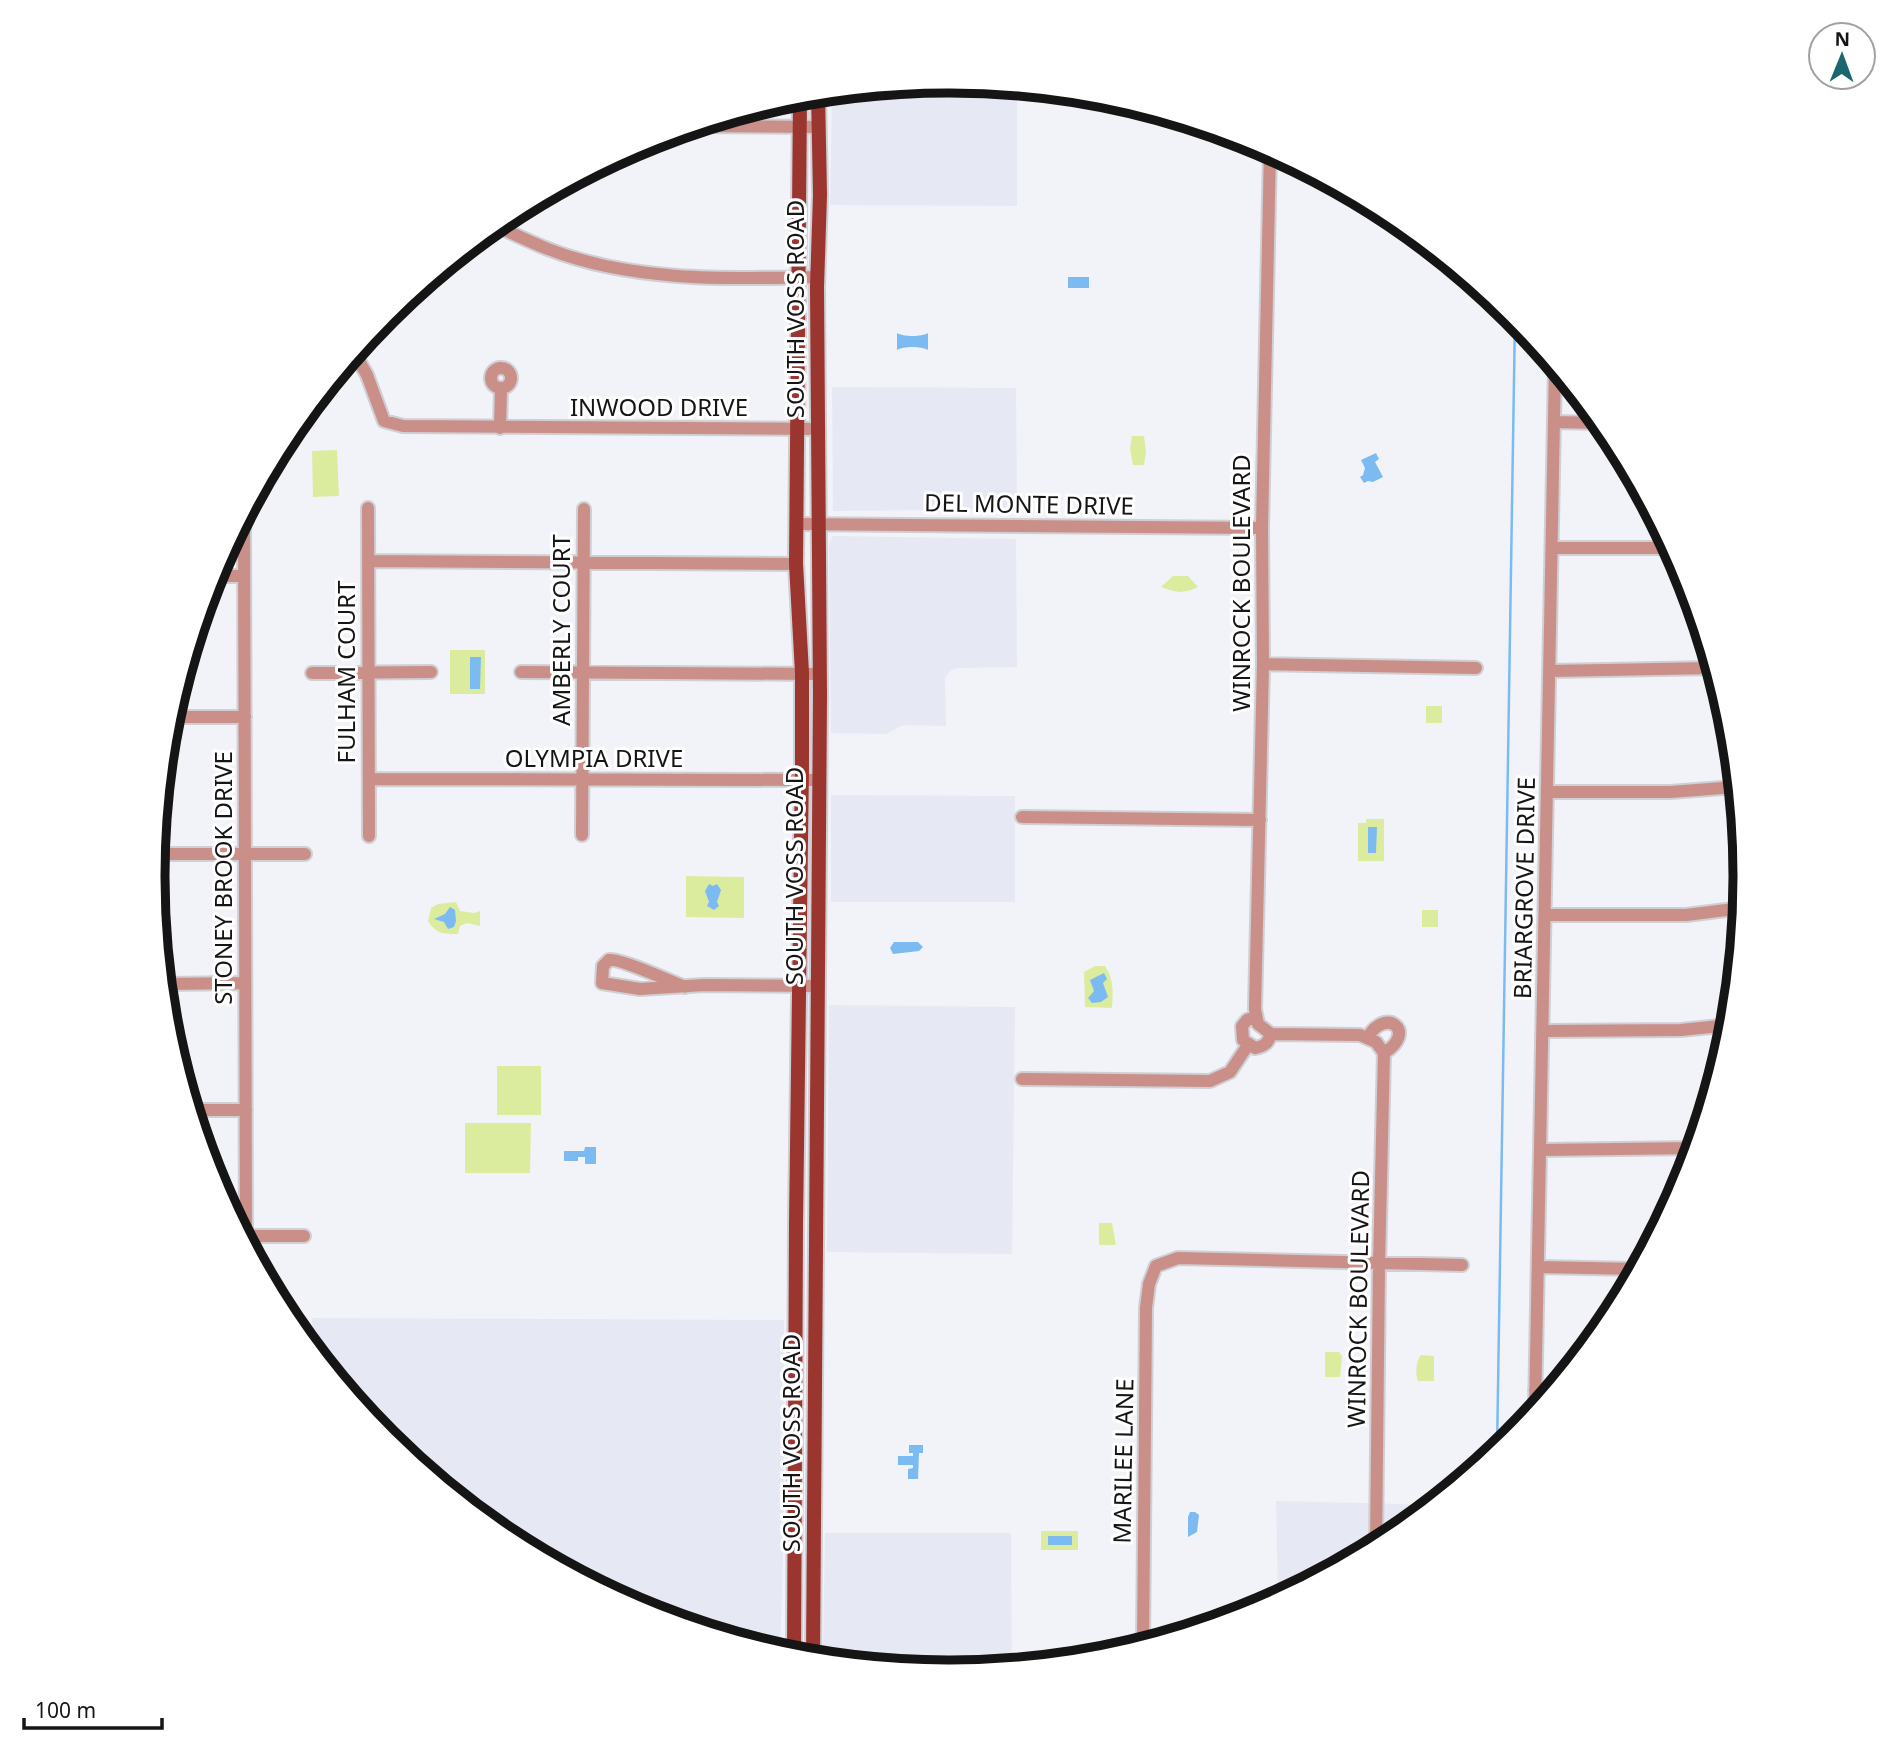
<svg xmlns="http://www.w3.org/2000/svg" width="1898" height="1753" font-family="'Noto Sans',sans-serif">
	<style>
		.built { fill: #e6e8f4 }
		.green { fill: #dbec9f }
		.water { fill: #7bbbf2 }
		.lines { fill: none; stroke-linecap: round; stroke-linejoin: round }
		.stream { stroke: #7bbbf2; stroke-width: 2.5 }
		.minor-casing { stroke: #cfcfd4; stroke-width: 16 }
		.major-casing { stroke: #cfcfd4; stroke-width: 18 }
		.minor { stroke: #ca8f88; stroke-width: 12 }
		.major { stroke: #9b352f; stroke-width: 14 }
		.labels { text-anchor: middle; stroke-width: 6; stroke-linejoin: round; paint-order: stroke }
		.street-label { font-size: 24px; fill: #151516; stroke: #fff }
		.rim { fill: none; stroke: #151516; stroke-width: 9 }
	</style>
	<rect width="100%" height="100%" fill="#f2f3f8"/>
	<path class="built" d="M949,81l68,6v119l-187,-1 2,-113z
		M832,387l184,1 1,121 -184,2z
		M832,536l184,3 1,128 -59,1 -7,2 -6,8 1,48 -43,-1 -17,9 -55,-1 -2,-187z
		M831,795l184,1v106h-184z
		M829,1005l186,2 -3,247 -185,-2z
		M312,1318l472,2v204l-4,129 -136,-41 -138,-74 -120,-99 -74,-90z
		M1276,1501l87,2 69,2 -41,34 -113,60z
		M825,1533h186l1,133 -63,6 -126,-12z"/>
	<path class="green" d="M1132,436h12l2,16 -2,13h-11l-3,-16z
		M337,450l2,46 -26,1 -1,-46z
		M1173,576h15l10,11c-15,7 -22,6 -37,0z
		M450,650h35v44h-35z
		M1426,706h16v17h-16z
		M1366,819h18v42h-26v-38h8z
		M686,876l58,1v41l-58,-1z
		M456,902l4,9 14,2 6,-2v15l-13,-3 -7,3 -2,8c-14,0 -22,0 -30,-13l3,-13 7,-4z
		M1422,910h16v17h-16z
		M1095,966h10c9,14 8,25 7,42l-27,-1 -1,-35z
		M497,1066h44v49h-44z
		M465,1123h66l-1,50h-65z
		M1099,1223h13l4,22h-17z
		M1325,1352h14l3,4 -2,21h-15z
		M1421,1355l13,1v25h-16c-3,-7 -2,-20 3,-26z
		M1041,1531h37v19h-37z"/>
	<path class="water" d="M1068,277h21v11h-21z
		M897,333c6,4 25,4 31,0v17c-7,-4 -25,-4 -31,0z
		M1376,453l3,6 -4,3 8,15 -10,5 -5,-1 -4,2 -4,-6 3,-2 2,-7 -4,-8z
		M470,657h11l-1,32h-10z
		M1368,827h9l-1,26h-8z
		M709,884l4,2 4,-2 4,6 -4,12 2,4 -5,4 -7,-4 2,-4 -4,-11z
		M450,907l5,3 1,11 -2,6 -6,2 -4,-7 -10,-3 11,-5z
		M894,942h24l5,5 -4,4 -26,3 -3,-6z
		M1104,973l3,6 -4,4 5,14 -7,5 -9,1 -4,-5 6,-7 -4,-11z
		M585,1147h11v17h-11v-7h-7v4h-14v-10h20z
		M909,1445h14v8h-4l-1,26h-10v-10l5,-1v-3h-15v-9h15v-3h-4z
		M1190,1512h5l4,3 -2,17 -9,5v-20z
		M1048,1536h24v9h-24z"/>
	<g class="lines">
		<path class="stream" d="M1497,1451l18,-1134"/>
		<defs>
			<path id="minor" d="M695,126l123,1
				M1270,150l-8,378 1,136 -8,345 3,15 13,10 89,1 16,7 8,11 -5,211 -3,283
				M1270,161h21
				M494,225c18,8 36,17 54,24 84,33 180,30 269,28
				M354,352l13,23 17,46 19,5 415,3
				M491 378a10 10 0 1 1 20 0a10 10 0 1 1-20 0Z
				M1554,422l47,1
				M500,428l1,-39
				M368,508l1,328
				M244,515l2,727
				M796,524l466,4
				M1553,548h119
				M368,561l428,3
				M212,576h32
				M1263,664l213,4
				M1550,671l163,-3
				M521,672l299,2
				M312,673l119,-1
				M170,717h75
				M369,779l450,1
				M1547,792h123l66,-5
				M1022,817l238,3
				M582,835l2,-326
				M155,854h150
				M1546,915h140l56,-7
				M164,984l81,-1
				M685,987c-15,-6 -66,-29 -76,-27l-6,6 -1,17 38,6 64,-4 114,1
				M1256,1016l-9,4 -5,6 1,14 12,8c10,-2 13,-5 16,-14
				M1544,1031l137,-1 49,-5
				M1368,1037c18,-31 50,-5 16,16
				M1022,1079l188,2 20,-9 18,-27
				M192,1110h54
				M1541,1150l154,-2
				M243,1236h61
				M1539,1267l98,2
				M1535,1390h17
				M1535,1411l20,-1045
				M1143,1646l3,-338 3,-24 7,-18 22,-8 284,7"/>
			<path id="major" d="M794,1657l2,-433 6,-459v-92l-6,-109 4,-469
				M813,1659l7,-965 -3,-407 3,-92 -2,-102"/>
		</defs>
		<use href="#minor" class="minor-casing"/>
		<use href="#major" class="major-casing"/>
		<use href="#minor" class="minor"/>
		<use href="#major" class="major"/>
	</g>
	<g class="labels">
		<g class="street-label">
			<text transform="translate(796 309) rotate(-90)" y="8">SOUTH VOSS ROAD</text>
			<text x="659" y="416">INWOOD DRIVE</text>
			<text transform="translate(1029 505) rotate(1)" y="8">DEL MONTE DRIVE</text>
			<text transform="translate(1242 583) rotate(-90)" y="8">WINROCK BOULEVARD</text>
			<text transform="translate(562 630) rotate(-90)" y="8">AMBERLY COURT</text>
			<text transform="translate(347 672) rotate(-90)" y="8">FULHAM COURT</text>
			<text x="594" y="767">OLYMPIA DRIVE</text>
			<text transform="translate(795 876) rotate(-90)" y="8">SOUTH VOSS ROAD</text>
			<text transform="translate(224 878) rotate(-90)" y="8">STONEY BROOK DRIVE</text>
			<text transform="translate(1525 888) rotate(-89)" y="8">BRIARGROVE DRIVE</text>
			<text transform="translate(1359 1299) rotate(-89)" y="8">WINROCK BOULEVARD</text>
			<text transform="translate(792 1443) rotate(-90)" y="8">SOUTH VOSS ROAD</text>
			<text transform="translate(1124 1461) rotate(-89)" y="8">MARILEE LANE</text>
		</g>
	</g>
	<path d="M0 0H1898V1753H0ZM948 93H950A783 783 0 0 1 1733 876V877A783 783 0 0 1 950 1660H948A783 783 0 0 1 165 877V876A783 783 0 0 1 948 93Z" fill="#fff" fill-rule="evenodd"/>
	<path class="rim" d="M948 93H950A783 783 0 0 1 1733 876V877A783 783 0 0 1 950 1660H948A783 783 0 0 1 165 877V876A783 783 0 0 1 948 93Z"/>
	<g transform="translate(1842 56) rotate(1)"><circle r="33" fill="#ffffff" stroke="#a1a1a2" stroke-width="2"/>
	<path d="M0-5L12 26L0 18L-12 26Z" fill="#1a676e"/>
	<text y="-10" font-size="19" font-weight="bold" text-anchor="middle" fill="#151516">N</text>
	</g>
	<path d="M24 1718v10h138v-10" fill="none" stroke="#151516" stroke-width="3.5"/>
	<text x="35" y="1718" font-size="21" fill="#151516" stroke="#ffffff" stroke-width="5" paint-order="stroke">100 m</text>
</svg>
